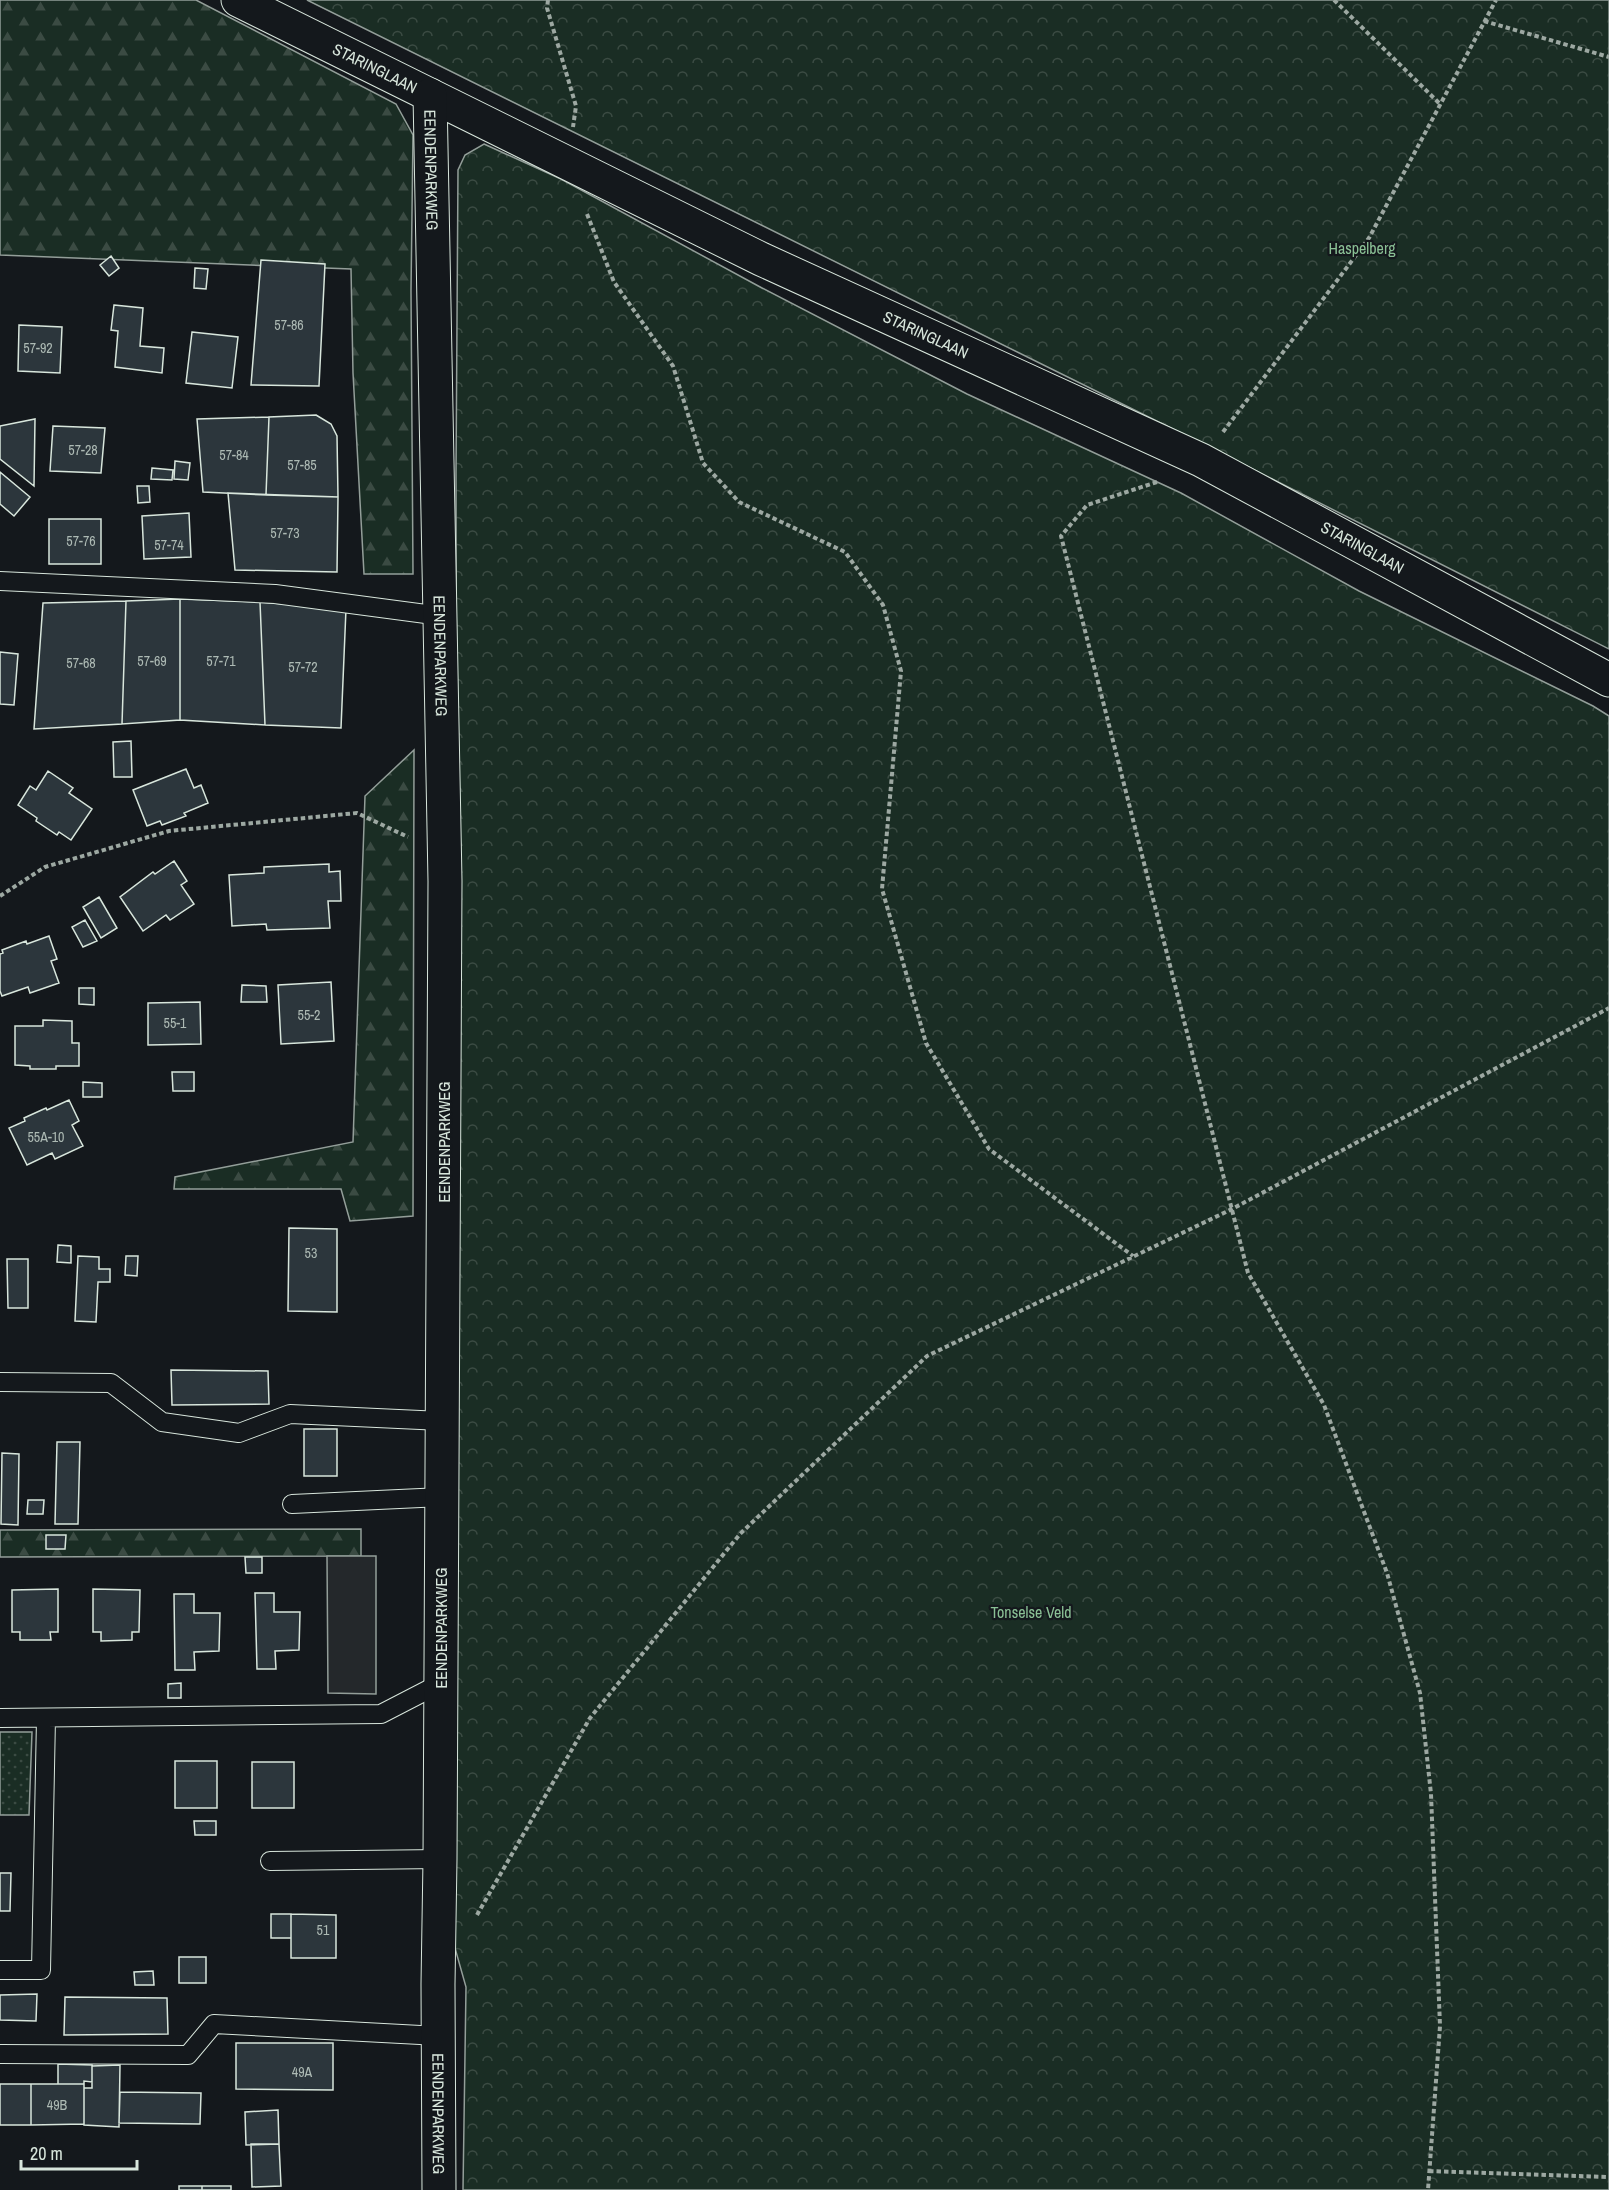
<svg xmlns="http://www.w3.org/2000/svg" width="1609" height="2190" font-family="'Archivo Narrow',sans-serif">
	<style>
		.grass { fill: url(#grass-dots); stroke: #939e99; stroke-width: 1.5 }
		.forest { fill: url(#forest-firs); stroke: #939e99; stroke-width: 1.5 }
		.park { fill: url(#park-crowns); stroke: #939e99; stroke-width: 1.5 }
		.parking { fill: #24282b; stroke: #939e99; stroke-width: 1.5 }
		.building { fill: #2c363c; stroke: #d8e6dc; stroke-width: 1.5 }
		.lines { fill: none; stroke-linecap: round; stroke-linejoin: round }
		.lane-casing { stroke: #d8e6dc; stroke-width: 20 }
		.street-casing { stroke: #d8e6dc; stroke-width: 35 }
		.path { stroke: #9da8a2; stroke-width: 4; stroke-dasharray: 4.5 3; stroke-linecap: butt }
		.lane { stroke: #14181c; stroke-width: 18 }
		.street { stroke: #14181c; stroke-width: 33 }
		.labels { text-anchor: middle; stroke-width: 4.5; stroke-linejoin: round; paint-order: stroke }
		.number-label { font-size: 14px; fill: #adbab4 }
		.street-label { font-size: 16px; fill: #d8e6dc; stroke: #14181c }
		.park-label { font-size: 16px; fill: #8ac095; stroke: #14181c }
	</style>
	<defs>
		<pattern id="grass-dots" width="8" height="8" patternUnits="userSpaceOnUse" patternTransform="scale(1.5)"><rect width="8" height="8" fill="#1a2d24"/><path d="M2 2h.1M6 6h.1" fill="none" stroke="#3b4b43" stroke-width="1.8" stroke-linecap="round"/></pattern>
		<pattern id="forest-firs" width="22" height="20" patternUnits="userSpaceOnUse" patternTransform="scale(1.5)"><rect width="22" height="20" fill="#1a2d24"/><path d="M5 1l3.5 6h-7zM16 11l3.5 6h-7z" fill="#3b4b43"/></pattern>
		<pattern id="park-crowns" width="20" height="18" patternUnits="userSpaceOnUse" patternTransform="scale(1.5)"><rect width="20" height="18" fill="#1a2d24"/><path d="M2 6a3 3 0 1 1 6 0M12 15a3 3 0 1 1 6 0" fill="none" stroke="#3b4b43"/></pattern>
	</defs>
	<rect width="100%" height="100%" fill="#14181c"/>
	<path class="grass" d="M0,1732h32l-3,83h-29z"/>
	<path class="forest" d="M0,0h196l200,104 17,31 -2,156 2,283h-49l-11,-201 -2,-104 -351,-14z
		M414,750l-1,466 -63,5 -9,-32h-167l1,-12 178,-35 12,-346z
		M361,1529v27l-361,1v-27z"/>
	<path class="park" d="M307,0h1302v649l-416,-210z
		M484,144l77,35 201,109 205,106 214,99 178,98 234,115 16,10v1474h-1146l3,-203 -15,-53 6,-917 -1,-543 2,-304 7,-15z"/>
	<path class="parking" d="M327,1556h49v138l-48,-1z"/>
	<path class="building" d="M111,256l8,12 -10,8 -9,-11z
		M261,260l64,4 -6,122 -68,-1z
		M195,268l13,1 -2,20 -12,-1z
		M114,305l29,3 -3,38 24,2 -2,25 -47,-6 3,-36 -7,-1z
		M19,325l43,2 -2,46 -42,-2z
		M192,332l46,5 -6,51 -46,-5z
		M316,415l15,9 6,12 1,61 -72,-2 3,-78z
		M269,417l-3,78 -63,-3 -6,-73z
		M35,419l-1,67 -34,-27v-33z
		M53,426l52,2 -4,45 -51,-2z
		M175,461l15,2 -2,17 -14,-1z
		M152,468l21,2 -1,10 -21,-1z
		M0,472l30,25 -16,19 -14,-12z
		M137,486h12l1,16 -12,1z
		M228,493l110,4 -1,75 -102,-2z
		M189,513l2,44 -47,2 -2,-43z
		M49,519h52v45h-52z
		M180,599v121l-58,4 4,-123z
		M180,599l80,3 5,123 -85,-5z
		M126,601l-4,123 -88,5 9,-126z
		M260,602l86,7 -5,119 -76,-3z
		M0,652l18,2 -4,51 -14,-1z
		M131,741l1,36h-18l-1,-35z
		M186,769l8,19 7,-3 7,18 -24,10 2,3 -24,9 -2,-4 -13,5 -14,-36z
		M48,771l25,17 -4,5 23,16 -21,31 -12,-8 -2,3 -21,-14 1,-3 -19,-13 12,-19 6,4z
		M174,861l13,20 -6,4 13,19 -24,16 -4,-5 -23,16 -23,-34 33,-25 2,2z
		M329,864v8l11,-1 1,30h-13l2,27 -63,2 -1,-6 -34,2 -3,-51 35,-2v-6z
		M99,897l18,31 -16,10 -18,-31z
		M85,920l12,21 -14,6 -11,-20z
		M49,936l8,23 -6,2 8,22 -29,10 -2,-6 -26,9 -2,-5v-37l3,-1 -1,-3 24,-9 1,3z
		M331,982l3,59 -53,3 -3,-59z
		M242,985l24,1 1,16h-26z
		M79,988h15v17l-15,-1z
		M200,1002l1,42 -53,1v-42z
		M43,1020l29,1v22h7v23h-23v3h-26v-3l-15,-1v-39h28z
		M172,1072h22v19h-21z
		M83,1082l19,1v14h-19z
		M69,1100l10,21 -7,4 11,21 -28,13 -3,-6 -25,12 -18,-37 16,-7 -1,-3 22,-10 1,2z
		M289,1228l48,1v83l-49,-1z
		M58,1245l13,1v17l-14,-1z
		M78,1256l21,1v12h11v13h-12l-2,40 -21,-1z
		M126,1256h12l-1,20 -12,-1z
		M7,1259h21v49h-20z
		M171,1370l97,1 1,33 -97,1z
		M304,1429h33v47h-33z
		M57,1442h23l-2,82h-23z
		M2,1453l17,1 -1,71 -17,-1z
		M28,1500h16l-1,14h-16z
		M46,1535h20l-1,14h-19z
		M245,1557h17v16h-16z
		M58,1589v43h-8l1,8h-31v-8h-8v-42z
		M93,1589l47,1 -1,42h-7v8l-31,1v-9h-8z
		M255,1593h19v19h26l-1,38 -24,1 1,18h-19z
		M174,1594h20v19h26l-1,38 -25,1 1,18h-20z
		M181,1683v15h-13v-14z
		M175,1761h42v47h-42z
		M252,1762h42v46h-42z
		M194,1821h22v14h-21z
		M0,1873h11l-1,38h-10z
		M271,1914h20v24h-20z
		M291,1914l45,1v43h-45z
		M179,1957h27v26h-27z
		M153,1971l1,14h-19l-1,-13z
		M37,1994l-1,27 -36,-1v-25z
		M65,1997l102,1 1,36 -104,1z
		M236,2043h97v47l-97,-1z
		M58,2064l34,1v17l-8,-1v3h-26z
		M120,2065l-1,62 -35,-2v-37h8v-22z
		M0,2084h31v41h-31z
		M31,2084h53v40l-53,1z
		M120,2092l81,1 -1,31 -81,-1z
		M278,2110l1,34 -33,1 -1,-33z
		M251,2144h28l2,42 -29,1z
		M179,2186h23v4h-23z
		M202,2186h29v4h-29z"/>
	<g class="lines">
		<defs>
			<path id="lane" d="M0,581l275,13 166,22
				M0,1382l111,1 51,39 77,11 51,-19 152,7
				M292,1504l150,-7
				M0,1718l381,-4 60,-31
				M270,1861l170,-2
				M0,1970h41l5,-252
				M0,2054l188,1 26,-31 225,12"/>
			<g id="street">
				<path id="s1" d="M238,0l523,259 440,201 408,220"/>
				<path id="s2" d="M430,95l15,786 -5,978 -2,125 1,206"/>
			</g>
		</defs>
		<use href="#lane" class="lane-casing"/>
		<use href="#street" class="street-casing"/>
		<path class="path" d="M548,0l-1,8 29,98 -3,21
			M1334,0l106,104
			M1484,21l125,36
			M587,214l27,68 59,84 30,97 36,39 106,50 38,53 18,66 -19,218 44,154 63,106 144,107
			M1223,432l146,-194 127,-238
			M1157,482l-70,23 -26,31 187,737 76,132 63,168 33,120 11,101 9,232 -12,164
			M0,896l45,-29 124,-36 188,-18 51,24
			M477,1915l113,-197 150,-184 187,-178 305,-147 377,-201
			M1429,2171l180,6"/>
		<use href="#lane" class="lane"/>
		<use href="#street" class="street"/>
	</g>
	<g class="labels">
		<g class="number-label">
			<text x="289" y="330">57-86</text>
			<text x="38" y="353">57-92</text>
			<text x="83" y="455">57-28</text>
			<text x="234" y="460">57-84</text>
			<text x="302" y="470">57-85</text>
			<text x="285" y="538">57-73</text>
			<text x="81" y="546">57-76</text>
			<text x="169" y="550">57-74</text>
			<text x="152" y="666">57-69</text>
			<text x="221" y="666">57-71</text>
			<text x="81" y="668">57-68</text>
			<text x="303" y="672">57-72</text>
			<text x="309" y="1020">55-2</text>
			<text x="175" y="1028">55-1</text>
			<text x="46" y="1142">55A-10</text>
			<text x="311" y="1258">53</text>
			<text x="323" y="1935">51</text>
			<text x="302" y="2077">49A</text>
			<text x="57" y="2110">49B</text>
		</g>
		<g class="street-label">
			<text dy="6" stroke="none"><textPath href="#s1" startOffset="153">STARINGLAAN</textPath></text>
			<text dy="6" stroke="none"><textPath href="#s2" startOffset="75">EENDENPARKWEG</textPath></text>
			<text dy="6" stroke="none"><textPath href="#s1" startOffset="765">STARINGLAAN</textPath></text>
			<text dy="6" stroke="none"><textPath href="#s1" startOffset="1251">STARINGLAAN</textPath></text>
			<text dy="6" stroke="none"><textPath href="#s2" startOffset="561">EENDENPARKWEG</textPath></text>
			<text transform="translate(444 1142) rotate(-90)" y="6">EENDENPARKWEG</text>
			<text transform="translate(441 1628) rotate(-90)" y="6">EENDENPARKWEG</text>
			<text dy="6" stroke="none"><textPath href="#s2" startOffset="2019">EENDENPARKWEG</textPath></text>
		</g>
		<g class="park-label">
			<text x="1362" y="254">Haspelberg</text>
			<text x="1031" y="1618">Tonselse Veld</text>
		</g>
	</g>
	<path d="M21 2160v9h116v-9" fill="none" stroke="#d8e6dc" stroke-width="3"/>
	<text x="30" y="2160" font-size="18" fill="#d8e6dc" stroke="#14181c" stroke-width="4.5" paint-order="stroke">20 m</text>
</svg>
